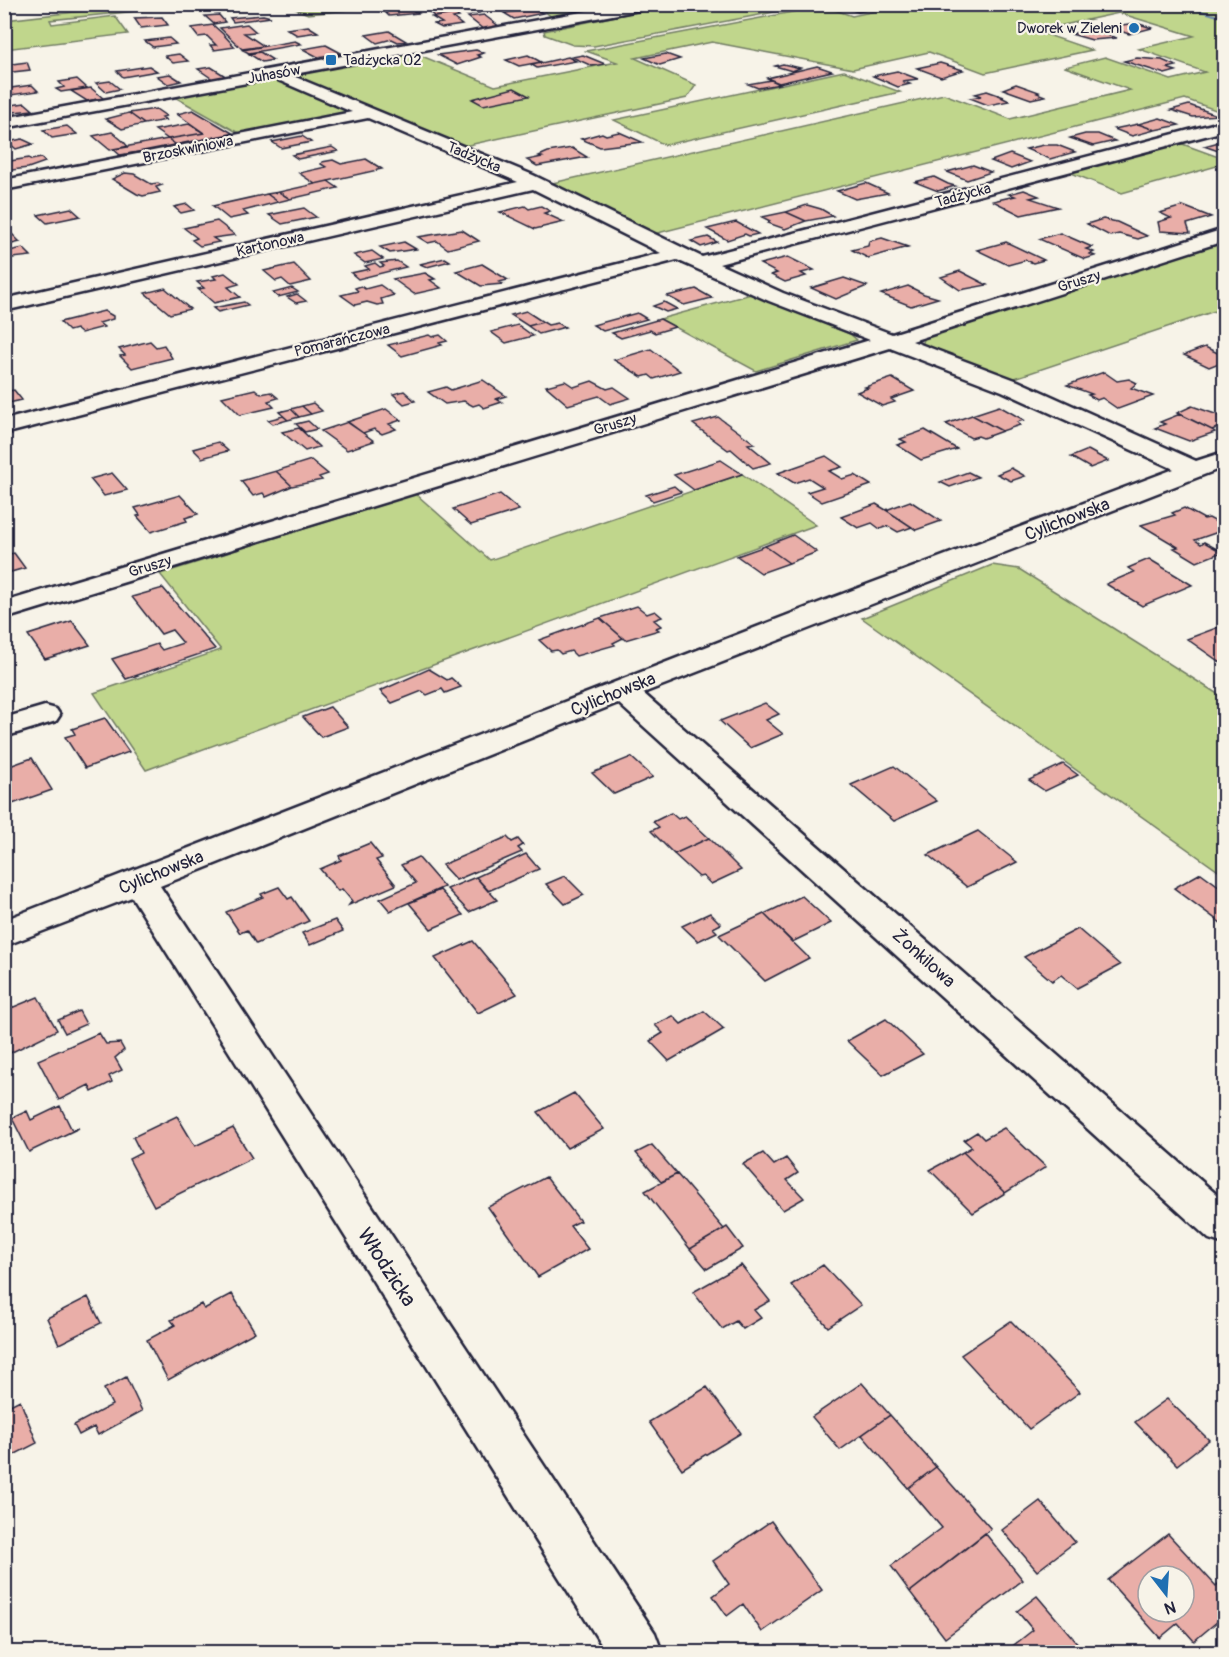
<svg xmlns="http://www.w3.org/2000/svg" width="1229" height="1657" font-family="Pangolin,sans-serif">
	<style>
		.green { fill: #c0d68c; stroke: #717c64; stroke-width: 1.5 }
		.lines { fill: none; stroke-linecap: round; stroke-linejoin: round }
		.stream { fill: #6c89ad; fill-rule: evenodd }
		.building { fill: #e9aea8; stroke: #22223b; stroke-width: 1.5; fill-rule: evenodd }
		.minor-casing { stroke: #22223b; stroke-width: 5 }
		.tertiary-casing { stroke: #22223b; stroke-width: 5 }
		.minor { fill: #f7f3e8; fill-rule: evenodd }
		.tertiary { fill: #f7f3e8; fill-rule: evenodd }
		.poi-dot { fill: #1f6fb2; stroke: #f7f3e8; stroke-width: 2 }
		.labels { text-anchor: middle; stroke-width: 4.5; stroke-linejoin: round; paint-order: stroke }
		.far-poi-label { font-size: 15px; fill: #22223b; stroke: #f7f3e8; text-anchor: end }
		.far-street-label { font-size: 15px; fill: #22223b; stroke: #f7f3e8 }
		.street-label { font-size: 18px; fill: #22223b; stroke: #f7f3e8 }
		.near-street-label { font-size: 21px; fill: #22223b; stroke: #f7f3e8 }
	</style>
	<rect width="100%" height="100%" fill="#f7f3e8"/>
	<filter id="ink" filterUnits="userSpaceOnUse"><feTurbulence type="fractalNoise" baseFrequency=".0167" numOctaves="2"/><feDisplacementMap in="SourceGraphic" scale="12" xChannelSelector="R" yChannelSelector="G"/><feConvolveMatrix kernelMatrix="1 2 1 2 8 2 1 2 1" color-interpolation-filters="sRGB"/></filter>
	<g filter="url(#ink)">
		<path class="green" d="M144,4l51,1 -145,15 2,4 63,-8 13,18 -123,15v-29z
			M674,4h138v1l-218,41 -21,-1 -28,-10 -1,-4z
			M908,4l316,1v84l-5,2 5,2v20l-39,-14 -535,136 -102,-51 396,-90 66,25 120,-29 -65,-23 40,-10 66,23 34,-8 -66,-23 55,-13 -75,-23 -83,18 56,19 -107,23 -56,-21 -76,17 -141,-27 -77,16 61,27 -9,13 -223,48 -166,-67v-3l2,-3 112,-21 83,34 122,-24 -31,-11 238,-45 28,10z
			M286,5h116l-94,9z
			M536,5h84l-68,12z
			M844,71l56,21 -235,53 -51,-25z
			M268,79h8l80,34 -114,22 -69,-39z
			M1177,142l47,17v5l-102,29 -56,-22z
			M1224,241v67l-212,71 -90,-34 4,-11z
			M751,294l99,40 7,6 -101,31 -96,-52z
			M742,474l74,51 -670,245 -52,-77 127,-43 -61,-76 256,-80 74,66z
			M992,565l27,4 205,129v177l-362,-257z"/>
		<g class="lines">
			<path class="stream" d="M1182,4l42,13v2l-50,-15z"/>
		</g>
		<path class="building" d="M854,4h29l4,2 -29,6 -15,-5z
			M410,5l9,8 -30,3 -8,-8z
			M491,6l3,3 -17,2 2,2 -13,1 -5,-5z
			M439,7l10,8 -14,2 -10,-9z
			M534,9l9,4 -29,6 -10,-6z
			M455,14l4,3 -6,1 9,7 -20,3 -8,-4 8,-1 -10,-6z
			M219,15l6,7 -11,2 -9,-8z
			M263,15l8,2 -38,5 -3,-4z
			M484,15l16,12 -17,2 -15,-12z
			M162,17l6,8 -27,3 -7,-10z
			M1136,23l16,5 -23,6 -12,-4 4,-1 -5,-1 6,-3z
			M247,24l9,8 -12,1 20,13 -22,3 -22,-21z
			M213,25l10,9 12,13 -21,3 -4,-5h6l-9,-9 -9,1 -7,-9z
			M308,26l10,6 -21,3 -10,-6z
			M1089,30l28,8 -25,2 -21,-6z
			M389,31l17,10 -8,1 -6,-3 -15,4 -11,-8z
			M169,38l7,6 -23,3 -8,-6z
			M295,41l6,3 -52,9 -6,-3z
			M326,45l15,8 -23,4 -15,-8z
			M476,50l8,3 -7,2 4,2 -24,8 -19,-10z
			M260,52l13,8 -11,2 -13,-8z
			M179,54l9,7 -15,2 -8,-7z
			M666,54l14,5 -20,6 -16,-7z
			M528,55l13,7 -22,4 -13,-6z
			M583,55l22,9 -13,2 -20,-9z
			M568,57l8,4 -39,7 -5,-3z
			M1137,58l25,2 14,6 -9,2 9,3 -11,3 -41,-13z
			M27,62l3,8 -26,3v-8z
			M940,63l10,3 13,4 -22,7 -24,-9z
			M783,64l17,4 -8,3 -17,-5z
			M149,66l8,5 -34,6 -6,-6z
			M817,66l15,5 -53,12 -12,-5z
			M211,67l16,10 -13,3 -16,-11z
			M897,71l21,8 -16,2 8,3 -12,3 -25,-11z
			M170,74l11,7 -13,3 -11,-8z
			M77,79l10,9 -26,4 -5,-3 8,-2 -5,-5z
			M771,80l9,4 -22,4 -10,-4z
			M110,81l10,8 -14,3 -10,-9z
			M1016,84l23,8 -2,1 8,3 -14,3 -28,-10z
			M32,85l6,6 -34,5v-7z
			M91,88l12,10 -16,3 -16,-10z
			M514,88l15,8 -46,9 -11,-6z
			M987,91l17,6h-3l8,4 -21,4 -18,-7 11,-2 -6,-2z
			M25,103l8,7 -29,3v-7z
			M1189,105l28,10 -24,2 -22,-7z
			M156,109l10,7 -4,1 4,3 -22,4 -15,-11z
			M193,110l41,24 -56,12 -10,-7 36,-6 -27,-19z
			M129,113l15,11 -22,5 -16,-10z
			M1160,118l19,7 -24,5 -17,-6z
			M189,124l15,9 -36,6 -13,-9z
			M1138,124l17,6 -23,6 -18,-7z
			M67,126l10,8 -25,4 -9,-8z
			M112,132l12,10 4,5 -18,3 -17,-14z
			M619,132l23,10 -42,5 -19,-8 21,-6 4,2z
			M1085,134h13l17,7 -22,5 -23,-8z
			M302,136l9,6 -30,6 -9,-6z
			M22,139l11,5 -17,5 -8,-7z
			M168,139l10,7 -58,9 -7,-6z
			M1223,141l1,12 -20,-7 15,-4z
			M1044,145h13l18,7 -25,7 -24,-10z
			M332,147l6,4 -40,8 -6,-4z
			M572,148l15,9 -50,9 -10,-6 15,-3 -3,-1 9,-4z
			M1010,154l20,8 -19,7 -20,-8z
			M29,158l2,2 10,-2 4,4 -17,6 -24,3v-9z
			M366,159l16,10 -67,15 -16,-11 27,-6 -5,-3 1,-2 11,-2 8,4z
			M973,165l18,7 -24,8 -20,-8z
			M125,173l9,1 17,10 7,-1 4,2 -6,2 4,5 -17,4 -6,-2 -25,-15z
			M934,177l14,7 7,2 -17,5 -23,-9z
			M328,181l10,7 -48,11 -11,-7z
			M866,183l22,10 -33,6 -18,-8z
			M1024,190l15,6 -9,2 28,9 -37,8 -28,-14 22,-5 -6,-2z
			M279,192l11,7 -12,3 -11,-8z
			M267,194l11,8 -35,9 5,4 -19,4 -16,-13z
			M187,204l7,6 -13,3 -7,-6z
			M807,205l14,4 12,7 -27,5 -20,-9z
			M525,206l4,3 12,-3 9,5 -6,2 20,9 -29,7 -35,-17z
			M1183,206l28,11 -24,7 3,9 -30,-2 -2,-9 13,-4 -11,-5z
			M71,208l9,8 -33,7 -9,-8z
			M304,208l12,9 -34,7 -13,-9z
			M786,212l20,9 -21,8 -17,-6 2,-2 -8,-4z
			M1103,219l14,3 30,14 -9,3 -19,-5 -9,2 -23,-12z
			M217,221l18,14 -22,3 6,4 -19,4 -8,-6 5,-2 -13,-10z
			M736,222l22,12 -9,2 -4,-2 -18,6 -20,-11z
			M8,230l12,12 -12,3 -4,-3v-11z
			M462,230l17,11 -31,8 -11,-8 -9,2 -10,-6z
			M1060,233l32,14 -6,2 8,3 -4,2 5,2 -10,3 -46,-20z
			M708,237l9,5 -16,5 -10,-6z
			M882,238l26,9 -40,11 -16,-8 16,-4 1,-5z
			M404,242l12,7 -26,4 -10,-6z
			M1006,242l38,18 -11,3 -7,-3 -18,5 -31,-15z
			M23,248l8,8 -27,3v-7z
			M372,251l11,8 -18,4 -11,-8z
			M788,257l26,13 -13,3 5,3 -21,6 -14,-7 6,-2 -17,-9z
			M445,258l5,3 -23,6 -7,-3z
			M397,261l9,6 -48,12 -7,-6 18,-4 -4,-3 10,-3 5,4 4,-1 -4,-3z
			M294,264l17,17 -21,5 -8,-7 -6,2 -12,-10z
			M482,264l26,16 -9,2 4,2 -22,2 -25,-15z
			M960,271l27,14 -27,5 -19,-13z
			M225,273l14,11 -11,3 12,10 -26,6 -16,-14 6,-1 -7,-6 19,-3 -3,-3z
			M425,273l10,6 -5,1 11,8 -27,6 -21,-15z
			M844,278l23,8 -31,13 -25,-11z
			M380,285l14,10 -13,4 2,5 -6,1 -10,-3 -12,3 -14,-10 17,-4 -3,-3 6,-2 4,3z
			M908,286l16,8 14,4 -27,8 -30,-12z
			M165,288l25,21 -20,5 -25,-21z
			M292,288l6,4 -20,5 -5,-4z
			M696,289l16,9 -28,7 -17,-9z
			M297,294l9,7 -10,2 -9,-6z
			M244,302l4,3 -30,7 -5,-4z
			M664,302l13,7 -11,3 -13,-6z
			M104,311l9,5v3l-14,4 5,4 -23,6 -5,-4 -7,2 -9,-9z
			M526,311l17,11 -15,4 -17,-11z
			M637,313l10,6 -44,12 -10,-6z
			M660,319l15,8 -20,6 -5,-3 -29,8 -9,-5z
			M543,322l5,3 10,-2 7,4 -26,7 -11,-8z
			M518,325l15,11 -27,7 -15,-11z
			M429,335l3,2 8,-2 7,6 -8,2 3,2 -40,11 -14,-11z
			M150,341l6,6 8,-2 8,13 -40,10 -12,-12 5,-1 -6,-6z
			M1205,347l19,9v5l-15,6 -25,-12z
			M651,349l29,22 -26,8 -5,-4 -7,2 -28,-17z
			M1104,372l13,9 12,-2 8,4 -6,5 22,8 -35,13 -16,-11 -5,2 -9,-5 4,-1 -25,-9z
			M892,378l22,13 -23,8 4,3 -13,4 -25,-14 11,-4 -3,-1z
			M483,380l23,16 -10,3 6,3 -18,6 -5,-4 -6,2 -9,-5 -19,3 -17,-12 18,-5 5,3z
			M565,381l9,6 18,-6 15,8 7,-2 16,11 -20,6 -11,-8 -31,9 -22,-19z
			M255,389l6,5 10,-2 7,6 -10,3 6,6 -34,8 -18,-18z
			M14,390l8,10 -18,4v-12z
			M404,391l11,10 -11,3 -11,-10z
			M313,403l9,8 -11,3 -9,-8z
			M302,406l9,8 -12,3 -8,-8z
			M999,406l25,14 -7,2 3,3 -18,6 -30,-16z
			M1192,406l32,11v8l-12,5 -35,-17z
			M291,409l8,8 -11,3 -9,-8z
			M386,409l15,11 -12,4 7,5 -14,5 -8,-5 -11,4 -16,-11z
			M1180,414l32,16 3,2 -26,9 -34,-13 10,-4 -5,-2z
			M972,415l30,16 -19,7 -5,-2 -7,2 -25,-14z
			M283,416l5,4 -15,4 -5,-4z
			M718,417l36,26 -6,1 23,19 -18,5 -22,-19 -3,1 -35,-26z
			M308,421l9,8 -12,3 -9,-8z
			M348,422l15,11 11,8 -27,9 -26,-19z
			M299,428l20,19 -14,4 -23,-19z
			M925,430l32,19 -36,11 -24,-15 9,-3 -6,-3z
			M218,442l10,9 -26,7 -9,-9z
			M1088,450l20,11 -18,7 -19,-11z
			M826,456l16,11 -13,4 13,8 13,-4 16,10 -49,17 -15,-10 16,-5 -14,-9 -15,5 -16,-10z
			M311,460l17,14 -9,3 3,3 -30,6 -16,-15z
			M721,460l21,14 -48,16 -20,-15z
			M1011,468l14,8 -14,5 -14,-7z
			M276,471l16,15 -26,11 -3,-4 -10,3 -12,-15z
			M968,472l10,5 -28,10 -10,-5z
			M112,473l15,17 -23,6 -14,-17z
			M674,486l7,6 -28,9 -7,-6z
			M500,494l19,16 -48,15 -18,-16z
			M180,495l18,19 -13,4 2,3 -36,11 -14,-16 3,-1 -5,-7z
			M910,501l31,20 -25,9 -30,-20z
			M876,504l10,6 26,17 -14,5 -10,-6 -8,3 -8,-6 -14,5 -17,-11z
			M1184,508l20,11 5,-1 15,8v4l-29,10 6,4 3,-2 18,10 -25,10 -23,-14 4,-1 -37,-22 34,-10 -3,-2z
			M793,535l24,17 -28,11 -24,-17z
			M765,546l24,17 -28,10 -24,-17z
			M14,553l11,15 -21,6v-19z
			M1149,559l43,26 -50,21 -36,-22 28,-12 -6,-4z
			M163,588l52,61 -89,30 -14,-20 45,-15 5,6 21,-7 -11,-13 -11,4 -29,-37z
			M637,606l10,8 8,-3 7,6 -8,3 7,6 -5,2 3,2 -34,10 -25,-22z
			M600,618l23,20 -10,5 2,2 -39,11 -5,-5 -10,3 -4,-4 -6,1 -12,-11z
			M72,621l18,24 -45,14 -17,-24z
			M1224,625v40l-37,-26z
			M429,669l18,11 4,-2 10,9 -16,6 -3,-4 -15,6 -5,-4 -30,12 -12,-12z
			M765,703l14,11 -13,6 17,14 -33,14 -30,-27z
			M330,707l18,20 -27,10 -18,-20z
			M105,718l24,34 -44,16 -20,-31 10,-3 -3,-5z
			M631,757l22,20 -39,17 -22,-21z
			M32,758l20,32 -48,17v-39z
			M1063,764l15,11 -33,16 -16,-11z
			M894,766l43,35 -43,20 -43,-36z
			M671,813l7,6 7,-3 24,22 -35,16 -23,-23 8,-4 -6,-5z
			M978,831l39,31 -50,25 -39,-32z
			M507,837l5,5 6,-3 5,6 -5,3 4,4 -66,28 -14,-15z
			M709,838l32,32 -30,14 -8,-8 -4,1 -25,-23z
			M370,843l12,15 -6,2 20,25 -47,20 3,-4 -10,-12 -4,2 -18,-22 21,-9 -2,-4z
			M526,854l13,15 -51,22 -12,-14z
			M418,857l26,30 -54,24 -10,-12 36,-16 -15,-18z
			M1201,873l23,17v31l-3,2 -47,-35z
			M565,876l19,19 -19,9 -19,-20z
			M476,877l21,23 -28,12 -22,-23z
			M279,887l9,12 4,-2 17,24 -53,23 -9,-14 -7,3 -14,-21 37,-15 -2,-3z
			M440,890l23,25 -32,14 -22,-26z
			M802,896l29,27 -39,19 -28,-28z
			M710,913l11,11 -8,4 4,4 -19,9 -16,-15z
			M764,914l45,44 -44,23 -46,-46z
			M335,920l8,11 -33,14 -8,-12z
			M1078,929l42,36 -43,23 -16,-13 -9,6 -28,-24z
			M473,941l44,53 -39,19 -43,-55z
			M38,997l19,33 -53,26v-45z
			M79,1011l7,13 -21,9 -7,-13z
			M704,1011l20,18 -55,32 -19,-20 13,-8 -8,-8 18,-9 8,8z
			M886,1019l37,35 -40,21 -36,-34z
			M99,1033l7,11 14,-1 4,7 -9,8 7,12 -13,6 3,6 -20,10 -3,-7 -30,15 -21,-40z
			M574,1093l30,36 -37,19 -29,-36z
			M60,1106l12,24 7,-2 -50,24 -17,-34 15,-7 4,9z
			M177,1116l18,30 38,-18 19,30 -98,48 -25,-47 12,-6 -8,-16z
			M1004,1128l42,39 -41,26 -42,-41 9,-5 -8,-7 13,-8 7,7z
			M652,1145l25,29 -16,8 -25,-29z
			M963,1152l42,41 -32,20 -43,-43z
			M763,1153l11,12 12,-7 12,15 -11,7 17,18 -21,12 -40,-46z
			M677,1174l47,55 -34,20 -45,-58z
			M546,1177l34,44 -10,5 18,23 -50,28 -50,-70z
			M727,1227l16,21 -36,21 -17,-20z
			M741,1265l29,36 -16,9 7,8 -18,11 -7,-8 -14,8 -29,-37z
			M823,1265l38,40 -33,22 -37,-42z
			M232,1294l23,38 -87,48 -21,-40 28,-15 -4,-5 30,-16 3,5z
			M88,1297l13,26 -42,21 -12,-26z
			M1011,1321l69,71 -51,37 -68,-74z
			M126,1377l16,34 -44,24 -4,-8 -15,8 -5,-10 38,-20 -8,-16z
			M862,1383l28,32 -50,35 -28,-33z
			M707,1387l34,46 -59,36 -33,-47z
			M1167,1399l42,41 -32,25 -42,-43z
			M20,1400l17,43 -33,17v-52z
			M890,1415l46,52 -28,21 -46,-53z
			M936,1467l55,62 -81,63 -19,-26 51,-38 -34,-40z
			M1040,1501l35,41 -38,29 -35,-41z
			M771,1521l51,69 -60,42 -19,-28 -16,12 -14,-20 16,-12 -16,-23z
			M985,1533l38,47 -78,58 -35,-46z
			M1168,1534l48,52 3,-3 5,6v27l-30,25 -16,-18 -18,15 -52,-58zM1148,1576h36v36h-36z
			M1037,1596l48,56h-80l28,-22 -16,-19z"/>
		<g class="lines">
			<defs>
				<path id="minor" d="M276,69l257,106 169,82 522,-136v10l-505,133 64,29 109,41 332,-105v12l-312,100 106,40 178,80 28,-9v15l-581,226 581,508v43l-15,-5 -591,-536 -458,183 495,747 7,19h-56l-474,-755 -128,49v-26l817,-318 353,-133 -172,-78 -112,-43 -886,271v-17l866,-262 -101,-39 -92,-41 -673,174v-14l657,-167 -128,-64 -529,122v-12l514,-117 -150,-64 -364,72v-10l348,-68 -81,-35 -3,-3z
					M45,706l11,3 4,6 -4,6 -52,16v-19z"/>
				<path id="tertiary" d="M625,4h31l-6,4 -646,120v-10z"/>
			</defs>
			<use href="#minor" class="minor-casing"/>
			<use href="#tertiary" class="tertiary-casing"/>
			<use href="#minor" class="minor"/>
			<use href="#tertiary" class="tertiary"/>
		</g>
	</g>
	<g class="poi-dot">
		<circle cx="1134" cy="28" r="6"/>
		<rect x="325" y="54" width="12" height="12" rx="3"/>
	</g>
	<g class="labels">
		<g class="far-poi-label">
			<text x="1122" y="33">Dworek w Zieleni</text>
			<text x="343" y="65" text-anchor="start">Tadżycka 02</text>
		</g>
		<g class="far-street-label">
			<text transform="translate(274 74) rotate(-10)" y="5">Juhasów</text>
			<text transform="translate(188 149) rotate(-11)" y="5">Brzoskwiniowa</text>
			<text transform="translate(474 157) rotate(23)" y="5">Tadżycka</text>
			<text transform="translate(963 195) rotate(-15)" y="5">Tadżycka</text>
			<text transform="translate(270 244) rotate(-13)" y="5">Kartonowa</text>
			<text transform="translate(1079 281) rotate(-17)" y="5">Gruszy</text>
			<text transform="translate(342 340) rotate(-14)" y="5">Pomarańczowa</text>
			<text transform="translate(615 424) rotate(-17)" y="5">Gruszy</text>
			<text transform="translate(150 566) rotate(-17)" y="5">Gruszy</text>
		</g>
		<g class="street-label">
			<text transform="translate(1067 519) rotate(-21)" y="6">Cylichowska</text>
			<text transform="translate(613 694) rotate(-22)" y="6">Cylichowska</text>
			<text transform="translate(161 872) rotate(-22)" y="6">Cylichowska</text>
			<text transform="translate(924 958) rotate(42)" y="6">Żonkilowa</text>
		</g>
		<g class="near-street-label">
			<text transform="translate(387 1267) rotate(57)" y="7">Włodzicka</text>
		</g>
	</g>
	<rect width="1229" height="1657" fill="none" stroke="#f7f3e8" stroke-width="24"/>
	<rect x="12" y="12" width="1205" height="1633" fill="none" stroke="#22223b" stroke-width="2" filter="url(#ink)"/>
	<g transform="translate(1166 1594) rotate(163)"><circle r="28" fill="#f7f3e8" stroke="#a29fa3" stroke-width="1.5"/>
	<path d="M0-4.5L10 22L0 15L-10 22Z" fill="#1f6fb2"/>
	<text y="-9" font-size="16" font-weight="bold" text-anchor="middle" fill="#22223b">N</text>
	</g>
</svg>
